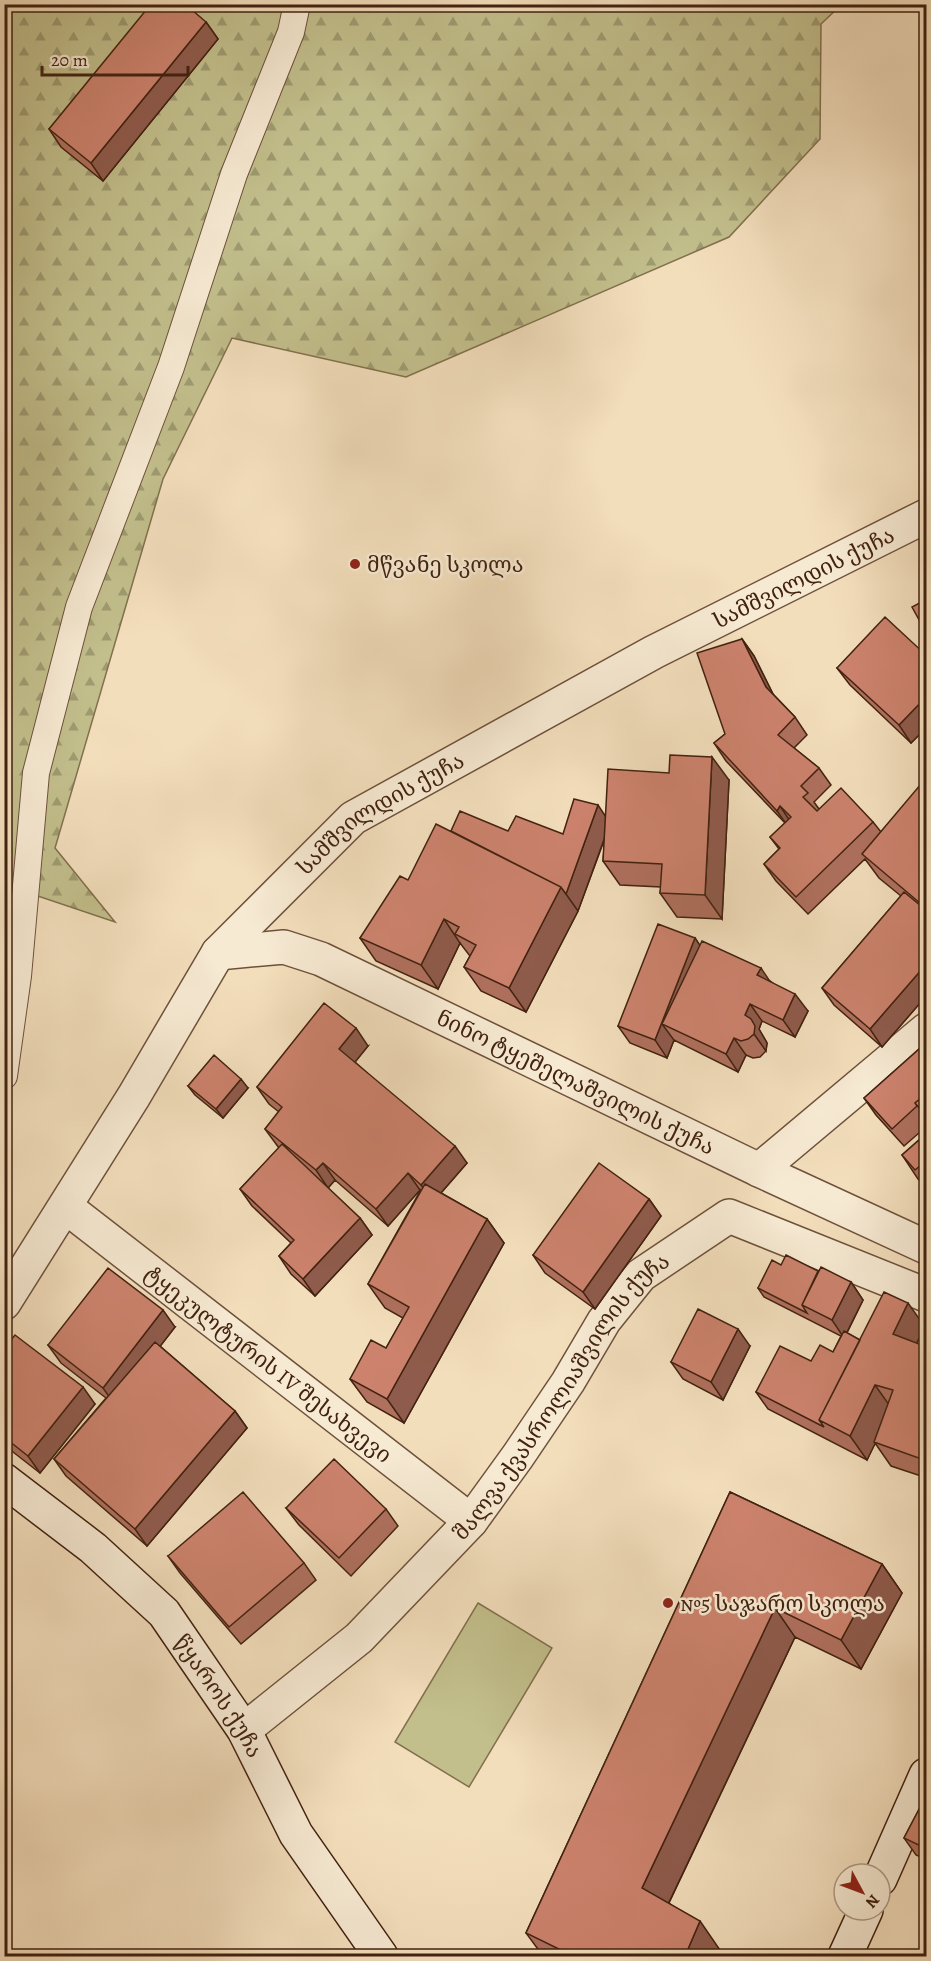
<svg xmlns="http://www.w3.org/2000/svg" width="931" height="1961" font-family="Alegreya,'Noto Serif Georgian',serif">
	<style>
		.forest { fill: url(#forest-firs); stroke: #82704e; stroke-width: 1.5 }
		.garden { fill: #c2bf8c; stroke: #82704e; stroke-width: 1.5 }
		.lines { fill: none; stroke-linecap: round; stroke-linejoin: round }
		.lane-casing { stroke: #6e513b; stroke-width: 28 }
		.street-casing { stroke: #6e513b; stroke-width: 36 }
		.secondary-casing { stroke: #422210; stroke-width: 36 }
		.lane { stroke: #f7ead3; stroke-width: 26 }
		.street { stroke: #f7ead3; stroke-width: 33 }
		.secondary { stroke: #f7ead3; stroke-width: 33 }
		.wall { fill: #af705e; stroke: #422210; stroke-width: 1.5 }
		.shaded-wall { fill: #8f5b4c; stroke: #422210; stroke-width: 1.5 }
		.building { fill: #cc826d; stroke: #422210; stroke-width: 1.5 }
		.poi-dot { fill: #8f2418; stroke: #f7ead3; stroke-width: 2 }
		.labels { text-anchor: middle; stroke-width: 5; stroke-linejoin: round; paint-order: stroke }
		.poi-label { font-size: 22px; fill: #422210; stroke: #f7ead3; text-anchor: start }
		.street-label { font-size: 22px; fill: #422210; stroke: #f7ead3 }
	</style>
	<defs>
		<pattern id="forest-firs" width="22" height="20" patternUnits="userSpaceOnUse" patternTransform="scale(1.5)"><rect width="22" height="20" fill="#c2bf8c"/><path d="M5 1l3.5 6h-7zM16 11l3.5 6h-7z" fill="#9f9b71"/></pattern>
	</defs>
	<rect width="100%" height="100%" fill="#f3debc"/>
	<filter id="stains"><feTurbulence type="fractalNoise" baseFrequency=".00333" numOctaves="4"/><feColorMatrix values="0 0 0 0 .2 0 0 0 0 .09 0 0 0 0 .02 0 0 0 .5 -.17"/></filter>
	<radialGradient id="worn" r=".72"><stop offset=".6" stop-color="#630" stop-opacity="0"/><stop offset="1" stop-color="#630" stop-opacity=".3"/></radialGradient>
	<path class="forest" d="M5,5h836l-20,19 -1,115 -91,98 -323,140 -174,-39 -69,141 -108,369 60,74 -110,-37z"/>
	<path class="garden" d="M478,1603l74,45 -83,139 -74,-45z"/>
	<g class="lines">
		<defs>
			<path id="lane" d="M4,1076l14,-100 18,-203 43,-166 92,-240 63,-193 57,-142 6,-28"/>
			<g id="street">
				<path id="s1" d="M218,953l66,-6 37,12 438,211 167,77"/>
				<path d="M759,1170l167,-140"/>
				<path id="s2" d="M66,1207l405,314"/>
				<path id="s3" d="M4,1303l130,-207 84,-143 135,-135 301,-166 272,-136"/>
				<path id="s4" d="M244,1730l115,-92 112,-117 47,-65 50,-74 36,-61 37,-46 88,-59 197,79"/>
			</g>
			<g id="secondary">
				<path id="s5" d="M4,1480l89,68 71,65 80,117 52,104 85,122"/>
				<path d="M880,1879l46,-104"/>
				<path d="M845,1956l21,-46"/>
			</g>
		</defs>
		<use href="#lane" class="lane-casing"/>
		<use href="#street" class="street-casing"/>
		<use href="#secondary" class="secondary-casing"/>
		<use href="#lane" class="lane"/>
		<use href="#street" class="street"/>
		<use href="#secondary" class="secondary"/>
	</g>
	<path class="wall" d="M206,22l12,17 -115,142 -42,-34 -12,-18z
		M742,639l12,17 19,38 22,23 12,18 -13,13 25,20 12,17 -17,17 5,7 54,13 8,10 46,-43v206l-45,52 -48,-42 -12,-17 79,-92 -22,-18 -14,-19 -57,55 -32,-33 -12,-17 15,-15 -9,-12 15,-14 -59,-62 -12,-18 11,-9z
		M927,656v71l-16,16 -61,-58 -13,-17z
		M729,780l-7,139 -45,-2 -17,-24 1,-6 -41,-2 -17,-24 2,-23 -27,73 -52,101 -45,-21 -17,-24 6,-11 -10,-13 -22,46 -62,-28 -16,-23 91,-107h57l55,3 43,-17z
		M695,938l5,8 70,35 38,30 -13,26 -33,-16 -3,8 8,14 -1,8 -6,6 -7,1 -7,-3 -8,17 -64,-32 -7,18 -37,-15 -12,-17z
		M927,1042v84l-23,20 -28,-31 -12,-17z
		M368,1046l-13,16 112,101 -26,30 46,26 17,24 -100,180 -37,-21 -17,-23 36,-31 17,-30 -18,-10 -17,-24 52,-93v-1l-32,36 -53,-46 -7,8 32,30 12,17 -57,61 -24,-22 -12,-18 12,-13 -39,-37 -12,-17 39,-41 -14,-19 14,-17 -10,-8 -12,-17z
		M188,1086l60,2 -25,30 -28,-23z
		M927,1133v55l-9,-9 -16,-24z
		M649,1199l12,17 -66,93 -50,-36 -12,-18z
		M781,1265l37,6 33,11 12,18 -16,33 13,7 65,-13 -8,16 10,4v131l-36,-12 -16,-23 -8,17 -99,-51 -12,-17 55,-31 22,-9 8,-16 -77,-39 -6,-9z
		M175,1327l-15,19 75,65 12,17 -100,118 -81,-70 -12,-17 52,-61 -45,-35 -13,-18z
		M750,1346l-27,54 -40,-21 -12,-17z
		M4,1348l91,56 -55,69 -36,-28z
		M730,1492l152,72 20,29 -41,76 -66,-32 -126,266 51,47 -3,6h-174l-17,-23z
		M286,1508l100,1 12,17 -47,50 -52,-51z
		M168,1556l136,7 12,17 -75,64 -61,-71z
		M927,1794v66l-11,-5 -12,-17z"/>
	<path class="shaded-wall" d="M206,22l12,17 -115,142 -12,-18z
		M742,639l12,17 24,48 -12,-17z
		M927,696v31l-16,16 -12,-18z
		M712,757l17,23 -7,139 -17,-24z
		M598,805l12,18 -32,88 -12,-17z
		M780,806l12,18 -3,4 -12,-17z
		M561,887l17,24 -52,101 -17,-24z
		M444,919l16,24 -22,46 -17,-24z
		M695,938l12,18 -45,68 12,16 -7,18 -12,-18z
		M761,968l12,18 -16,-11z
		M922,969l5,7v19l-45,52 -12,-18z
		M795,994l13,17 -13,26 -12,-17z
		M750,1004l12,17 -3,8 8,14 -1,8 -12,-17 -9,-19z
		M356,1028l12,18 -17,21 -12,-18z
		M734,1038l12,17 -8,17 -12,-18z
		M241,1079l7,9 -25,30 -7,-9z
		M455,1146l12,17 -34,39 -12,-17z
		M323,1163l12,17 -7,8 -12,-18z
		M408,1173l12,17 -32,36 -12,-17z
		M649,1199l12,17 -66,93 -12,-17z
		M360,1218l12,17 -57,61 -12,-17z
		M487,1219l17,24 -100,180 -17,-24z
		M851,1282l12,18 -19,38 -12,-18z
		M908,1303l17,24 -16,30 -16,-23z
		M163,1310l12,17 -60,78 -12,-17z
		M738,1329l12,17 -27,54 -12,-18z
		M875,1385l17,24 -25,51 -17,-24z
		M83,1387l12,17 -55,69 -12,-17z
		M235,1411l12,17 -100,118 -12,-17z
		M882,1564l20,29 -41,76 -20,-29z
		M775,1608l20,29 -133,280 -20,-29z
		M700,1921l20,29 -3,6h-32z"/>
	<path class="building" d="M151,4h34l21,18 -115,141 -42,-34z
		M927,599v35l-15,-27z
		M885,617l42,39v40l-28,29 -62,-57z
		M742,639l24,48 29,30 -17,18 41,33 -18,18 7,7 -5,4 14,14 24,-23 32,34 -77,75 -32,-33 16,-16 -10,-11 21,-20 -11,-11 -3,5 -63,-68 11,-9 -28,-81z
		M670,755l42,2 -7,138 -45,-2 2,-29 -59,-3 5,-92 61,4z
		M921,784l6,5v120l-65,-55z
		M574,799l24,6 -32,89 -5,-7 -110,-56 9,-20 48,20 8,-15 47,18z
		M436,824l125,63 -52,101 -45,-21 12,-22 -21,-11 4,-7 -15,-8 -23,46 -61,-27 40,-62 8,4z
		M904,892l23,19v62l-5,-4 -52,60 -48,-41z
		M658,924l37,14 -40,102 -37,-14z
		M702,941l59,27 -4,7 38,19 -12,26 -33,-16 -5,11 6,4 4,7 -1,8 -6,5 -7,2 -7,-3 -8,16 -64,-30z
		M324,1003l32,25 -17,21 116,97 -34,39 -13,-12 -32,36 -53,-46 -7,7 -51,-41 17,-22 -25,-20z
		M927,1042v51l-12,10 2,3 -25,23 -28,-31z
		M214,1055l27,24 -25,30 -28,-23z
		M927,1093v24l-12,-14z
		M927,1133v27l-12,10 -13,-15z
		M282,1144l78,74 -57,61 -24,-23 15,-16 -54,-51z
		M599,1163l50,36 -66,93 -50,-37z
		M425,1184l62,35 -100,180 -37,-20 21,-39 15,8 23,-41 -41,-23z
		M786,1255l32,16 -16,34 5,8 -49,-25 14,-28 9,5z
		M821,1267l30,15 -19,38 -30,-15z
		M108,1268l55,42 -60,78 -55,-43z
		M884,1292l24,11 -15,31 34,13v114l-53,-19 19,-52 -18,-5 -25,51 -31,-16z
		M698,1309l40,20 -27,53 -40,-20z
		M844,1331l16,9 -41,80 5,7 -68,-35 24,-46 31,15 9,-16 13,7z
		M15,1335l68,52 -55,69 -24,-19v-89z
		M155,1342l80,69 -100,118 -81,-70z
		M334,1459l52,50 -47,49 -53,-50z
		M243,1492l61,71 -75,64 -61,-71z
		M730,1492l152,72 -41,76 -66,-32 -133,280 58,33 -15,35h-112l-47,-23z
		M927,1794v55l-23,-11z
		M927,1932v24h-10z"/>
	<g class="poi-dot">
		<circle cx="355" cy="564" r="6"/>
		<circle cx="668" cy="1603" r="6"/>
	</g>
	<g class="labels">
		<g class="poi-label">
			<text x="367" y="572">მწვანე სკოლა</text>
			<text x="680" y="1611">№5 საჯარო სკოლა</text>
		</g>
		<g class="street-label">
			<text dy="8" stroke="none"><textPath href="#s3" startOffset="1112">სამშვილდის ქუჩა</textPath></text>
			<text dy="8" stroke="none"><textPath href="#s3" startOffset="626">სამშვილდის ქუჩა</textPath></text>
			<text dy="8" stroke="none"><textPath href="#s1" startOffset="388">ნინო ტყეშელაშვილის ქუჩა</textPath></text>
			<text dy="8" stroke="none"><textPath href="#s2" startOffset="256">ტყეკულტურის IV შესახვევი</textPath></text>
			<text dy="8" stroke="none"><textPath href="#s4" startOffset="464">შალვა ქვასროლიაშვილის ქუჩა</textPath></text>
			<text dy="8" stroke="none"><textPath href="#s5" startOffset="308">წყაროს ქუჩა</textPath></text>
		</g>
	</g>
	<rect width="931" height="1961" fill="none" stroke="#f3debc" stroke-width="24"/>
	<rect x="6" y="6" width="919" height="1949" fill="none" stroke="#422210" stroke-width="3"/>
	<rect x="12" y="12" width="907" height="1937" fill="none" stroke="#422210" stroke-width="1.5"/>
	<g transform="translate(862 1892) rotate(131)"><circle r="28" fill="#f7ead3" stroke="#af9a85" stroke-width="1.5"/>
	<path d="M0-4.5L10 22L0 15L-10 22Z" fill="#8f2418"/>
	<text y="-9" font-size="16" font-weight="bold" text-anchor="middle" fill="#422210">N</text>
	</g>
	<path d="M42 66v9h146v-9" fill="none" stroke="#422210" stroke-width="3"/>
	<text x="51" y="66" font-size="18" fill="#422210" stroke="#f7ead3" stroke-width="4.5" paint-order="stroke">20 m</text>
	<rect width="100%" height="100%" filter="url(#stains)"/>
	<rect width="100%" height="100%" fill="url(#worn)"/>
</svg>
